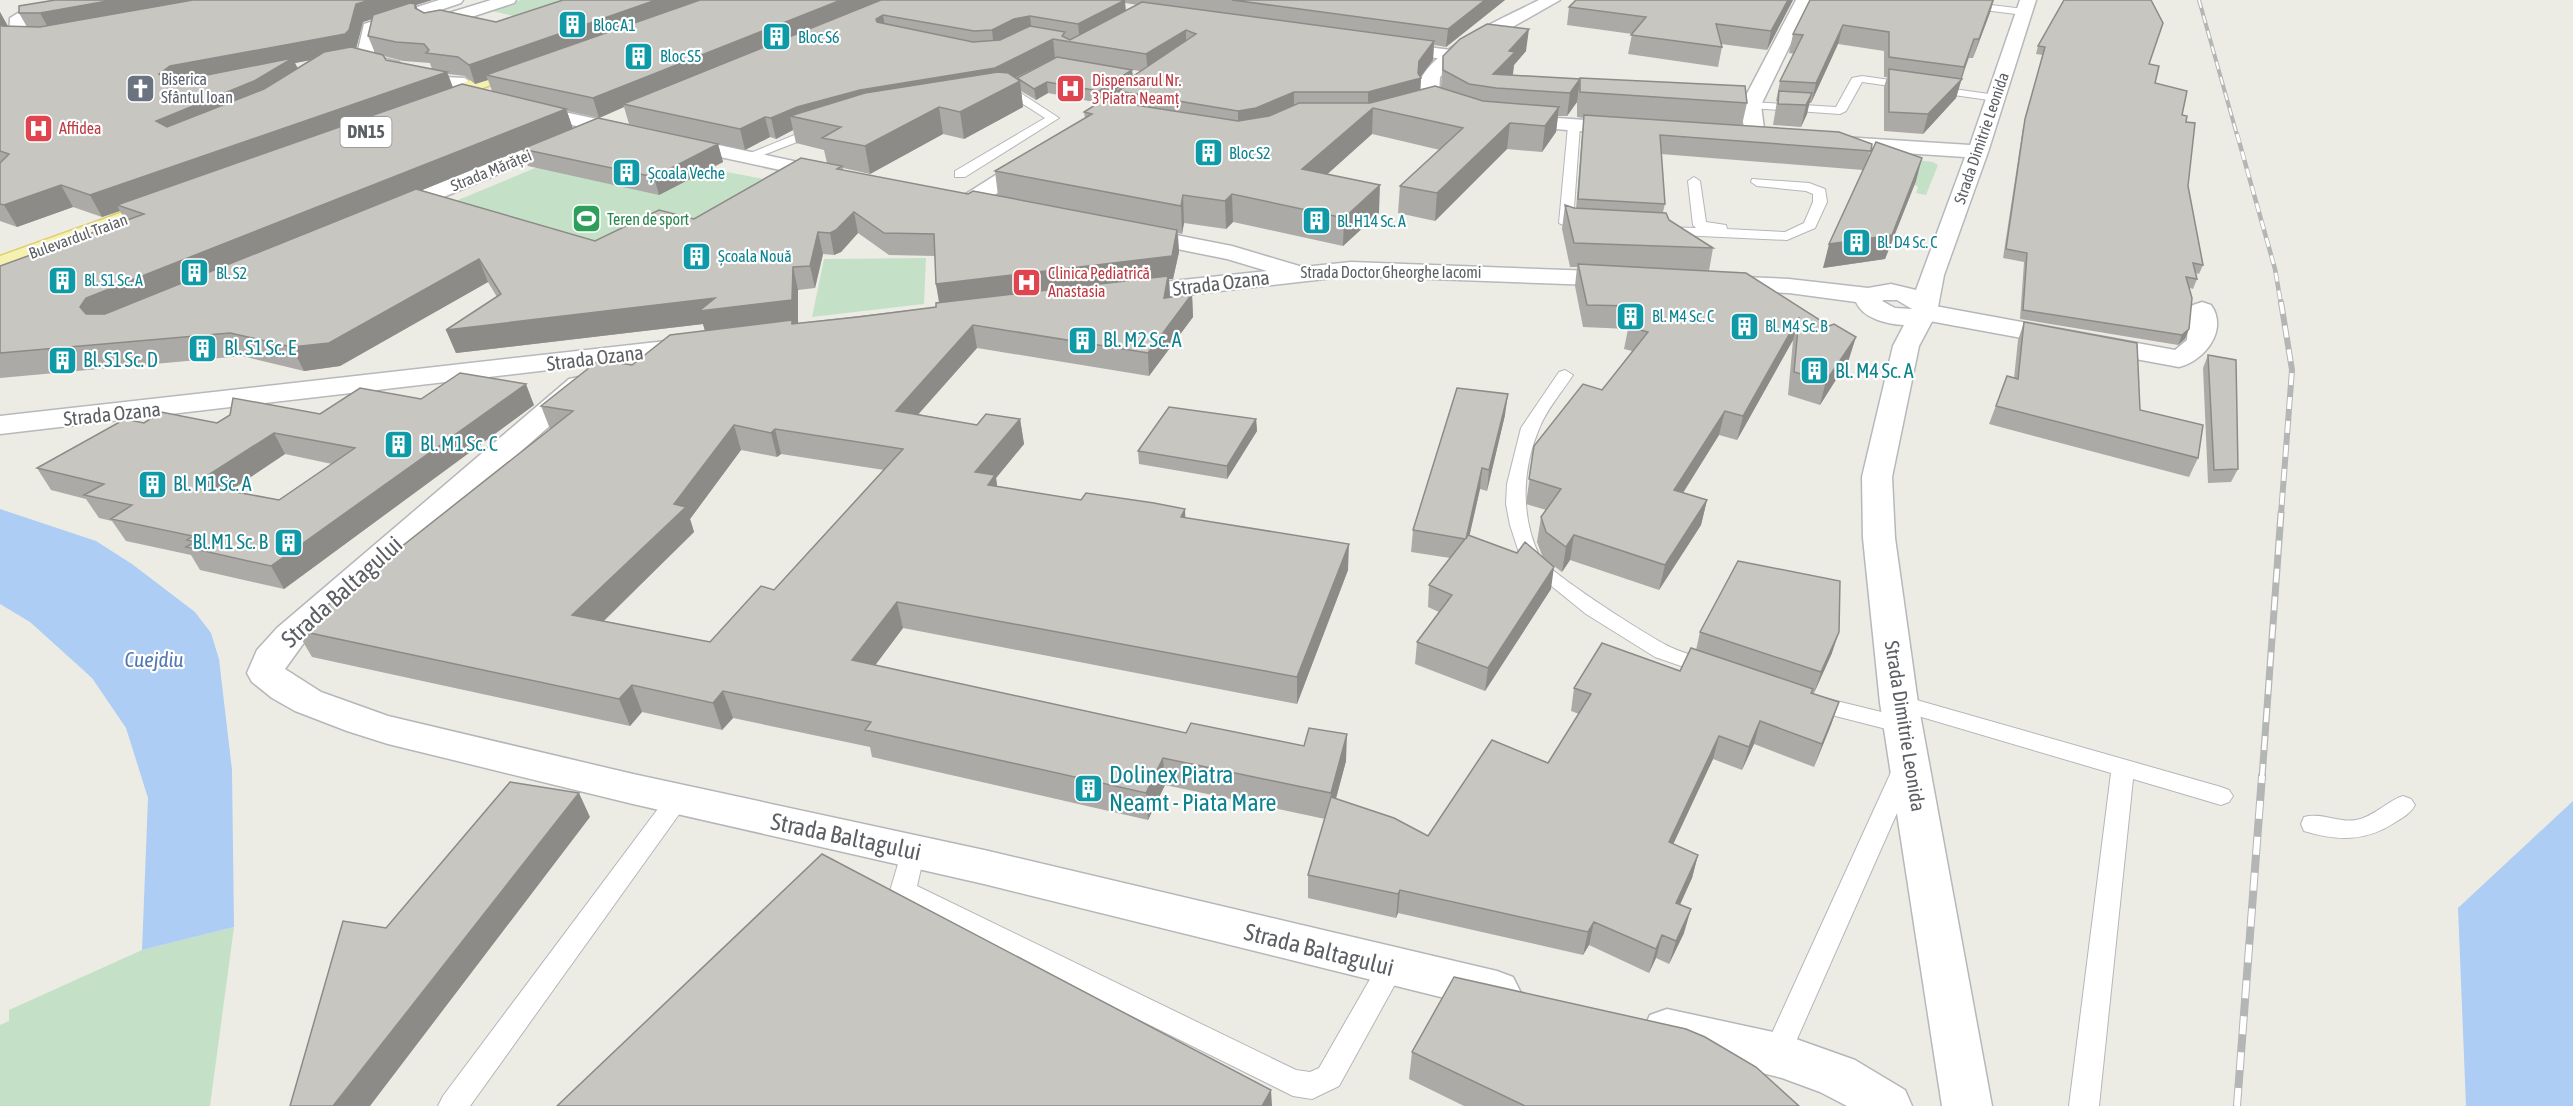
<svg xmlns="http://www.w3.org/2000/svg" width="2573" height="1106" font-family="'Asap Condensed',sans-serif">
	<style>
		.green { fill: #c4e1c7 }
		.water { fill: #adcdf4 }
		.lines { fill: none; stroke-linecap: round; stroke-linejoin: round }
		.lane-casing { stroke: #b5b6ba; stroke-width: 2 }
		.street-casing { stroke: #b5b6ba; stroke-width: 3 }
		.secondary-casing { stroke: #b6b8bc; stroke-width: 3 }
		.primary-casing { stroke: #e0cc6a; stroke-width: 3 }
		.lane { fill: #fff; fill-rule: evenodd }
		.street { fill: #fff; fill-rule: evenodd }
		.secondary { fill: #fff; fill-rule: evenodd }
		.primary { fill: #f5f1b1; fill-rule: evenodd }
		.rail-far4-casing { stroke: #b4b5b5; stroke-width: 4 }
		.rail-far3-casing { stroke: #b4b5b5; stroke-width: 4.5 }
		.rail-far2-casing { stroke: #b4b5b5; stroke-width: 6 }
		.rail-far1-casing { stroke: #b4b5b5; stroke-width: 7 }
		.rail-casing { stroke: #b4b5b5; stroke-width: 8 }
		.rail-far4 { stroke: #fff; stroke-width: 2; stroke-dasharray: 8; stroke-linecap: butt }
		.rail-far3 { stroke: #fff; stroke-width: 3; stroke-dasharray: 9; stroke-linecap: butt }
		.rail-far2 { stroke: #fff; stroke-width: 4; stroke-dasharray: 12; stroke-linecap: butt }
		.rail-far1 { stroke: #fff; stroke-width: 4.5; stroke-dasharray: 14; stroke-linecap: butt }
		.rail { stroke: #fff; stroke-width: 6; stroke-dasharray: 18; stroke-linecap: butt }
		.wall { fill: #acaaa6; fill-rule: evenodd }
		.shaded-wall { fill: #8c8b87 }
		.building { fill: #c8c6c1; stroke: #8c8b87; stroke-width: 1.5; fill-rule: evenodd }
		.labels { text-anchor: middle; stroke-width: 4.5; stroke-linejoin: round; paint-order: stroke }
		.far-culture-label { font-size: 16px; fill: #0d838f; stroke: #fff; text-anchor: start }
		.far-worship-label { font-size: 16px; fill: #5b616d; stroke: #fff; text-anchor: start }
		.far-health-label { font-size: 16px; fill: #be3a42; stroke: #fff; text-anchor: start }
		.far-street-label { font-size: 16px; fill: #5c5f63; stroke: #fff }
		.far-leisure-label { font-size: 16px; fill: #27864d; stroke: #fff; text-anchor: start }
		.shield { fill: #fff; stroke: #8d8f92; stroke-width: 1.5 }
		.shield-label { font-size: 18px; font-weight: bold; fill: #5c5f63 }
		.street-label { font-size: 20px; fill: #5c5f63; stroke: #fff }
		.culture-label { font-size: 20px; fill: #0d838f; stroke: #fff; text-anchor: start }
		.water-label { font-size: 21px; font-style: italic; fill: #5377b4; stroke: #fff }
		.near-street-label { font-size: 24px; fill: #5c5f63; stroke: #fff }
		.near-culture-label { font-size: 24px; fill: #0d838f; stroke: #fff; text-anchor: start }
	</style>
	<rect width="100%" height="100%" fill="#edece4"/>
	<path class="green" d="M521,0h54l-54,18 -33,-8z
		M588,146l271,51 -262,62 -151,-54z
		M1863,153l70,9 5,3 -12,30 -10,-2 2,-6 -35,-21 -25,-9z
		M926,258l-2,46 -112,13 12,-58z
		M234,927l-24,179h-210v-81l9,-4v-11l133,-60z"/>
	<path class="water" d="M0,509l96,32 36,23 63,48 16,21 8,26 13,111 2,157 -92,23 6,-152 -22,-70 -34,-50 -62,-56 -30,-18z
		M2573,801v305h-107l-8,-198z"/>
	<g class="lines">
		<defs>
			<path id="lane" d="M1922,0h28l74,9 5,3 -5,3 -97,-12z
				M1862,76l134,19 6,3 -6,3 -134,-19 -16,29 -6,3 -89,-6 -6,-3 6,-3 85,5 16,-29z
				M1001,89l18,3 40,26 -94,59h-10v-6l90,-53 -33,-21 -15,-3v-4z
				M1574,122l6,4 -7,95 8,5 -7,4 -15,-7 9,-97z
				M819,125l6,4 -2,3 -75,29 -4,1 -6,-4z
				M1694,177l6,4 6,41 20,3 1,4 58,3 19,-9 9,-21v-8l-7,-3 -49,-5 -6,-4 1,-3 57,4 16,6 2,13 -12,26 -28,12 -129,-6 -2,-3 7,-4 33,1 -3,-3 -5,-44z
				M1565,370l8,5c-11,17 -27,35 -34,54 -17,40 -19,88 1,128 8,16 110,80 130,90 15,7 32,11 48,17l3,5 -3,5 -8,2 -55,-19 -69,-43 -64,-52 -12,-37 -4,-21 1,-20 14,-56 38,-56z
				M1812,695l90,22 8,2 3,6 -3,6 -8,2 -98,-25 -3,-5 3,-5z
				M1899,695l322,92 8,3 4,6 -4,6 -8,3 -88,-26 -34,327h-30l42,-333 -220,-65 -3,-5 3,-5z
				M1904,761l8,3 4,6 -126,285 -4,9 -10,4 -10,-4 -4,-9 130,-285 4,-6z
				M677,791l8,3 4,6 -4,6 -215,300h-32l5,-10 226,-302z
				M2403,796l8,3 4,6c-5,9 -13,13 -21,18 -29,19 -57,18 -90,8l-3,-7 3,-7c17,-5 35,6 52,3 18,-3 31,-19 47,-24z
				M913,841l9,3 3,7 -8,35 379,184 14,2 9,-4 62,-108 10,-3 10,3 3,8 -65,118 -27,13 -19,-3 -399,-198 -4,-7 14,-47z"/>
			<path id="street" d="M439,0h24l-2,3 -83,28 -5,25 26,6 3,4 -3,4c-11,3 -42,-3 -49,-12l8,-8 6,-26z
				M491,0h25l-2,3 -76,25 -6,1 -9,-5 3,-4z
				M1796,0h16l-51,105 4,32 -3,4h-14l-3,-4 -4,-32z
				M18,13l8,5 1,15 28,1 3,4 -3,4h-43l-3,-4 1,-20z
				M1389,42l62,8 9,5 -9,5 -68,-9 -3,-4 3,-4z
				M409,69l36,8 20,1 20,17 346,74 8,1 3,5 -3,5 -8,1 -352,-76 -7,-2 -18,-15 -9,1 -43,-10 -2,-4 2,-4z
				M567,132l7,2 3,4 -3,4 -173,73h-16l-3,-5 3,-5z
				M1034,153l7,2 4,4 -4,4 -64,44h-16l-3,-5 3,-5 66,-42z
				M1135,227l97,19 74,22 3,5 -3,5 -9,2 -70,-21 -100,-20 -4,-5 4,-5z
				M2202,302l9,3c18,25 -7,56 -32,62l-255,-47 -9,-3 -4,-5 4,-5 9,-3 251,46 12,-10 2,-30 4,-5z
				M579,377l10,2 4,6 -4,6 -286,253 -18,25 36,23 67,24 245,58 351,76 513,121 16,6 7,14 -7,14 -16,6 -513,-127 -351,-80 -245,-60 -41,-13 -52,-20 -23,-13 -20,-16 -5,-9 10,-23 20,-22 292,-249z
				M1667,1009l115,25 73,26 50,30 7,16h-65l-27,-14 -38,-14 -132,-33 -7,-15 7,-15z"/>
			<path id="secondary" d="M1539,0h21l-86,49 -34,28 -1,16c8,7 25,13 30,20l-3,4c-12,3 -25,-2 -34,-10 -5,-4 -11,-8 -13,-13 -8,-38 93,-80 120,-94z
				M2020,0h16l-48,152 -44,123 -7,37 -18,34 -27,131 3,61 23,165 74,403h-50l-62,-403 -17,-165 -1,-61 31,-131 11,-21c-16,-1 -41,-6 -48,-23l-67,-9 -69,-3 -9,-2 -3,-5 3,-5 9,-2 69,3 79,9 23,-4 25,6 49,-133 -138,-9 -7,-2 -3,-4 3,-4 7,-2 143,9zM1884,300h13l15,9 -17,-1 -13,-7z
				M1512,115l117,8 7,2 3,4 -3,4 -7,2 -124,-10 -3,-4 3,-4z
				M1351,262l270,10 9,2 3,5 -3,5 -9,2 -270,-10 -226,26 -9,-3 -4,-5 4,-5 9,-3z
				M693,338l9,2 4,6 -4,6 -702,82v-18z"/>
			<path id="primary" d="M531,59l9,5 -3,4 -103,38 -7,2 -10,-6 3,-4z
				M168,196l8,2 3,5 -3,5 -176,63v-15z"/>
		</defs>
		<use href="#lane" class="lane-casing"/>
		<use href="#street" class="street-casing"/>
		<use href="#secondary" class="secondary-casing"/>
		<use href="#primary" class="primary-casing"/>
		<use href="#lane" class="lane"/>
		<use href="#street" class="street"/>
		<use href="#secondary" class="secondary"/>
		<use href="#primary" class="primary"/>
		<defs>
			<path id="rail-far4" d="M2199,0l38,135"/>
			<path id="rail-far3" d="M2237,134l38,135 6,35"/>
			<path id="rail-far2" d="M2281,302l11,68 -11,144"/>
			<path id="rail-far1" d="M2262,778l19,-265"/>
			<path id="rail" d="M2237,1106l25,-330"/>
		</defs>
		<use href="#rail-far4" class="rail-far4-casing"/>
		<use href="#rail-far3" class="rail-far3-casing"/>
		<use href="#rail-far2" class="rail-far2-casing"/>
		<use href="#rail-far1" class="rail-far1-casing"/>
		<use href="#rail" class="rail-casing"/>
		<use href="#rail-far4" class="rail-far4"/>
		<use href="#rail-far3" class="rail-far3"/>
		<use href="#rail-far2" class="rail-far2"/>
		<use href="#rail-far1" class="rail-far1"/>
		<use href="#rail" class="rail"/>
	</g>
	<path class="wall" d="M54,0h378l-16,5 1,4 7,4 72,9 67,-22h942l-59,47 -12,-2 -1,15 -13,17 1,1 -1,11 21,-2 2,-31 83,-5 -12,14 -2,10 68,4 -3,23 -10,14h-9l-2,16 -14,20 -35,-3 -72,72 -37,-8 2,-27 40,-36 -68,-16 -45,40 52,39 -36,33 -110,-24 -7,7 -42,-6 -2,11 -4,-1 1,19 -6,27h-4l1,18 22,-3 1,23 -44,59 -172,-28 -59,66 59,11 43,-6 4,25 -28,34 1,8 188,32 163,52 -51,134 -394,-76 -28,37 311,68 160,28 -10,38 92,37 120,-73 31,-49 -8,-3 3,-23 106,-17 16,-21 4,-18 132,21 -18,40h-2l27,9 -8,23 -17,42 -60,-23 -12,26 -29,-11 -40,85 25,11 -6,23 -12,27 4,28 -15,31 -13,-6 -7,15 -60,-28 -6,10 -185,-42 -2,5 -88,-20v-23l17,-56 -160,-34 -17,35 -276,-63 -2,-10 -137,-29 -11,12 -80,-18 -12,14 -318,-69 -16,-27 254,-201 -9,-23 164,-75 -2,-7 -247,29 -10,-23 51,-33 -9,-15 -148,84 -36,5 -62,-15 -242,22v-112l126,-45 -6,-10 -18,6 -29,-10 -56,20 -17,-6v-209l7,14 20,1 -8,-14zM1125,3l13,2 -12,6zM372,19l-4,17 7,17 -19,-5 7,-26zM384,56l19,5 27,2 2,6 -46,-9zM1055,58h1l-39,21 -2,-1zM311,60l-13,8 -3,-5zM1132,70l8,1 -7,5zM448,74l17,2 10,8 13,-4 4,11 -39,-4zM1021,91l15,9 12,-7 51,10 -15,9 1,6 -90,53 3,25 -30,-2 -125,-24v-2l27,6 73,-40 21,5 59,-32zM1117,92l1,10 -14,-2zM624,107l5,17 116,26 25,-13 6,2 17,-9 3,13 28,7 3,13 -133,56 -99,22 -174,-51 101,-41 6,17 131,29 64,-33 -5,-18 -145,-15 -6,-18 32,7zM858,233l31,22 46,1 1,28 3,19 -3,4 -138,16v-33l17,-2 8,-34 11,1 7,-3zM741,450l36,7 4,-3 103,16 -110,120 -64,52 -106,-21 90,-89 -4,-13z
		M1793,0l-26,50 -46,-6 1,3 -4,20 -90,-13 4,-20 -65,-9 2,-18z
		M1810,0h184l-21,58h-4l-8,21 -5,19 -33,36 -39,-3v-44l3,-10h-3v-26l-46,-7 -27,59h-2l-2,11 -6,13 -28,-2 4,-24h-1l4,-20 14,-27 -5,-1 4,-19z
		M2038,46l111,18 6,19 27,32 6,71 15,79 -4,9 -3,-1 1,6 -4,10 -3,-1 -1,41 -4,10 -7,6 -158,-26 4,-57 -21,-4 20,-131 20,-72 -7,-1z
		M1580,78l167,25 -5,22 130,19 -4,15 48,22 -31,78 -62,9 40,-98 -202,-16 4,50 -2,8 6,8 44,28 -4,23 37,2 103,86 -29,46 -32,-10 5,-55 -56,100 -18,-5 -36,58 24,7 -6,25 -42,65 -89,-30 -8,12 -19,-14 -6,-16 4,-25 5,-7 -20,-6 8,-58 68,-56 30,-39 -8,-2 4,-20 -45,-2 -8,-41 2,-19h-7l-8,-38 3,-24 11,4 6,-75 2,-16 -7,-1v-15z
		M2024,322l116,88 58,48 -9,19 -200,-53 18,-48 7,2 4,-38z
		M2208,355l30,114 -7,13 -23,1 -5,-115z
		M421,399l113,6 -250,184 -84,-19 -9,-15 -65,-14 -14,-20 -13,-3 -13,-19 -35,-9 -14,-22 107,-45h73l103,-9zM285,454l47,10 -53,36 -49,-9z
		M1505,415l-18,76 -7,-2 -11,47 82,53 -66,102 -70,-27 2,-22 22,-30 -11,-5 1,-22 21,-27 -39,-6 2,-22z
		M1256,419l1,12 -30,48 -88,-15 -1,-13z
		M1412,1052l387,54h-335l-55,-27z"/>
	<path class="shaded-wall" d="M113,0h105l-168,31 -10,-18z
		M370,0h62l-16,5 6,17 -7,-14v-3l-52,17 -7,27 -4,3 -57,11 6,14 -135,64 -10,-20 13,-27 -10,-20 11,-8z
		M656,0h54l-224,75 2,5 -13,4 -6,-19z
		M841,0h46l-264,104 1,3 -25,11 -6,-20z
		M1125,0l1,18 -46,25 -2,-19z
		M1485,0h20l-59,47 2,-18z
		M1788,0h5l-26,50 4,-19z
		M1994,0l-4,13 -17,45 6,-19z
		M0,12l8,14h-8z
		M883,15l3,18 -10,-14z
		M1030,16l2,18 -38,15 -2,-19 22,-11z
		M1843,25l-5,19 -27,59 5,-20z
		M1529,29l-3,22 -12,14 -1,9 -14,15 -6,-15 16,-23z
		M1186,30v18l-38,25 -2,-19z
		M1053,39l2,19 -58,29 -207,29 3,14 -17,9 -5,-21 26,-11z
		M1974,39l-18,59 -33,36 5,-20 32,-34z
		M1434,41l-1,19 -14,19 2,-1 -1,20 -47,10 -1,26 -70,63v-28l66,-57v-20l51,-31z
		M1132,70l1,11 -16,6v5l-17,11 -1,-12z
		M447,72l7,19 -337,114 3,6 -18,6 -12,-22z
		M1580,79l-3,23 -10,14 3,-23z
		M1020,81l3,26 -59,32 -4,-27z
		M1047,82l1,11 -12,7 -2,-11z
		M1294,92v20l-56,19v-20z
		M1812,93l-5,21 -6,13 5,-22z
		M939,107l4,27 -73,40 -5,-28z
		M1559,107l-3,25 -14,20 3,-26z
		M566,109l7,20 -474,192 -5,9 -14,-23 6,-9z
		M765,117l5,20 -25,13 -5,-21z
		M1510,123l-3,26 -72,72 2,-28z
		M718,144l5,18 -64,33 -5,-18z
		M1922,158l-6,23 -31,78 -62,9 6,-24z
		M61,185l12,22 -56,20 -13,-22z
		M1380,185l-1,28 -36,33 1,-28z
		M1232,194l1,28 -7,7 -1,-28z
		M1183,195l1,28 -2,11 -1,-28z
		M854,212l4,21 -17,19 -7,3 -4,-22z
		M1177,230l2,22 -6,27h-4l1,19 -230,8 -4,-22z
		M818,232l5,22 -8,34 -5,-22z
		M479,259l9,23 -148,84 -36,5 -12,-24z
		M793,267l5,23v33l-92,11 -3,-10 -247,29 -10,-23z
		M1192,294l1,23 -44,59 -1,-23z
		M1799,317l-6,23 -56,100 6,-24z
		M973,325l4,23 -77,87 -4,-24z
		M2189,329l-4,10 -7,6 4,-10z
		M1856,337l-7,22 -29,46 6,-24z
		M526,384l8,21 -250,184 -13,-23z
		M1508,394l-3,21 -18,76 2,-21z
		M1725,411l-6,24 -50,80 5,-25z
		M1020,419l4,25 -28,34 3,22 -24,-28z
		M1256,419l1,12 -30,48v-13z
		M734,425l7,25 -51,69 4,13 -111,109 -11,-26 102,-111z
		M775,429l6,25 -4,3 -6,-24z
		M274,433l11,21 -67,45 -20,-14 4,-6z
		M1482,468l-2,21 -16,71 2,-21z
		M1707,500l-6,25 -42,65 6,-25z
		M1185,509l1,25 -5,-17z
		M1574,535l-4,25 -8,12 4,-25z
		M1349,544l-1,26 -51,134v-27z
		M1554,567l-3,22 -66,102 3,-23z
		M897,602l6,26 -44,59 -7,-27z
		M1839,632l-7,21 -18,40 7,-21z
		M632,685l10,27 -12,14 -11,-27z
		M723,691l10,27 -11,12 -9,-27z
		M1839,702l-8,23 -17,42 8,-23z
		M1760,721l-6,23 -12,26 7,-23z
		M1347,734l-1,27 -16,59 1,-27z
		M1719,736l-6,23 -50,107 6,-24z
		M1163,758l2,27 -17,35 -2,-27z
		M579,793l11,24 -220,289h-37z
		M1698,855l-6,23 -22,48 6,-23z
		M1400,890l-2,23 -2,5 2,-24z
		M1691,909l-7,24 -15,31 7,-23z
		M1594,922l-5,23 -6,10 5,-23z
		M1662,935l-6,23 -7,15 7,-24z
		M1271,1090l1,16h-10z"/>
	<path class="building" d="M55,0h58l-73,13h-21v-7z
		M193,0h177l-14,4 -7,26 -4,4 -175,32 -11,8 13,8 121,-24 -39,23 -98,40 11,6 97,-38 60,-37 27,-5 32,8 3,5 61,12 -357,123 -29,-10 -57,20 -4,-1v-41l9,-9 -9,-3v-127l2,2 38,1z
		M563,0h93l-187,65 -11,-8 -32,-4 3,-3 -5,-6 -28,-2 -28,-6 5,-21 37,-12 5,1v4l9,5 16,-3 56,12z
		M700,0h141l-248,98 -107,-23z
		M881,0h244l-47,24 -48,-8 -16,3 -22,11 -18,1 -91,-16 -7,4 1,3 96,20 27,-2 30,-14 35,6 -3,4 8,4 72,-38 292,39 -15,20 -1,12 3,5 -53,14h-74l-38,16 -18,3 -120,-20 5,-3 -6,-1 79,-53 -10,-4 -40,24 -93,-15 -58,29 -135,22 -63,17 -26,11 -6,-1 -25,12 -117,-25z
		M1232,0h253l-37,29z
		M1576,0h212l-17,31 -55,-7 6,23 -91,-12 15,-18 -77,-10z
		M1810,0h183l-14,39h-5l-10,28 -75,-10v-25l-46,-7 -27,58 -36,-2 23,-46 -10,-1z
		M2064,0h87l12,23 -14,41 10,2 -4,17 32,8 -5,24 5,1 -1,6 9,1 -7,63 15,79 -10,-2 4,16 -11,-2 6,21 -3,31 -7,6 -159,-25 4,-57 -21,-4 19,-130 20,-72 -7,-1z
		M1487,24l42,5 -20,22 6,1 -22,22 87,5 -10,14 -74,-5 -27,-4 -26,-14v-14l17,-17z
		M1057,57l75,13 -33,21 -52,-9 -13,7 -17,-11z
		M1889,69l73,10 -34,35 -39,-2z
		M998,72l10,1 12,8 -60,31 -21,-5 -74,39 -43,-8 19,-11 -51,-11 75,-23z
		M1580,78l165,8 2,17 -167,-11z
		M462,84l104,25 -480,189 -6,9 6,7h19l311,-125 179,52 64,-31 35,9 107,-61 41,8 -5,3 131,25 5,-3 204,39 -5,26 -236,28 -2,-50 -50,-1 -30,-21 -18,18 -6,3 -12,-1 -8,34 -17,1 -1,33 -93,11 16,-13 -269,32 55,-36 -22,-35 -150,84 -37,4 -62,-14 -230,20v-87l144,-52 -27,-9z
		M1435,86l48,15 76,6 -14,19 -35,-3 -73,70 -37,-7 63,-58 -90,-20 -71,61 78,16 -36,33 -112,-24 -7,7 -42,-6 -2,11 -186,-35 97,-57 -8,-2 19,-12 135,21 31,-5 30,-13h71z
		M1779,91l33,2 -6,12 -28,-1z
		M1584,115l255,17 33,12 -1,7 -211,-16 5,69 -87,-5z
		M598,118l120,26 -64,33 -132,-28z
		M1876,142l46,16 -30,77 -63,9z
		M1565,205l9,3 92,5 3,7 44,28 -139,-5z
		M1578,264l168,9 83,53 5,-2 22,13 -30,44 -32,-9 5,-55 -56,99 -18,-5 -51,79 33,10 -42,65 -91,-30 -8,12 -20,-15 -5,-15 20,-28 -32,-10 5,-33 49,-62 19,6 46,-58 -20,-5 5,-21 -46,-1z
		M1168,276l-4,22 28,-4 -44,59 -175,-28 -77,86 81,14 9,-11 34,5 -45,53 20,3 -7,10 93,15 5,-7 68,10 31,6 -4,8 168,27 -52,133 -400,-75 -45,58 334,73 5,-10 113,23 5,-18 38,6 -16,59 -168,-35 -17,35 -281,-63 6,-8 -148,-31 -10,12 -81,-18 -13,14 -323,-69 277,-219 -32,-5 58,-46 33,5 38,-30 122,-15v4l66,-7 78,-10v-4zM734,425l37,8 4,-4 128,20 -129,141 -13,-4 -51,56 -138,-27 114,-108 -12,-3z
		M2024,322l113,21 3,67 63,15 -5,33 -202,-52 11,-30 11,3z
		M2208,355l28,5 2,109 -24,1z
		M460,373l66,11 -255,182 -85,-19 9,-5 -8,-2 6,-4 -82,-17 21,-14 -48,-10 20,-11 -67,-16 88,-49 19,4 17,-11 56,11 13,-8 3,-17 87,16 40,-26 61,11zM274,433l81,15 -76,52 -81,-15 9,-6h-5z
		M1457,388l51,6 -19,76 -7,-2 -16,71 2,-4 49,18 8,-11 29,25 -66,101 -71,-26 35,-47 -23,-10 36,-46 -52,-9z
		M1169,407l87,12 -29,47 -89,-15z
		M1738,561l102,20 -1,51 -18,40 -121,-40z
		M1602,643l78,28 11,-23 122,41 -2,4 28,9 -17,42 -62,-23 -11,26 -30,-11 -50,106 29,13 -22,48 15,6 -15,32 -14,-6 -6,14 -62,-27 -6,10 -188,-42 -2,4 -90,-19 23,-78 63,21 34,18 64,-96 56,23 43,-69 -17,-6z
		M510,782l69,11 -246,313h-43l53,-185 43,7z
		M822,854l449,236 -9,16h-705z
		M1454,977l232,52 19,8 51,30 43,39h-274l-113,-54z"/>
	<defs>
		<symbol id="building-square" viewBox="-11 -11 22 22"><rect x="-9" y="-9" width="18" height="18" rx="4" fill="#0f9aa8" stroke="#fff"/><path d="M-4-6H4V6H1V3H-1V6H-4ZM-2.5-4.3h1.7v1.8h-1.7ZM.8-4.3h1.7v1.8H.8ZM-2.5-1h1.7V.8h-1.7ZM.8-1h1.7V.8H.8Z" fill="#fff"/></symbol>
		<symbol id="church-square" viewBox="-11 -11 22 22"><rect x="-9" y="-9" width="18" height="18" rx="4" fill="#6b7280" stroke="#fff"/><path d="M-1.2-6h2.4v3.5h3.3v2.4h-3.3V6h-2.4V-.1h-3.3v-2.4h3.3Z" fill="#fff"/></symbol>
		<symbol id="hospital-square" viewBox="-11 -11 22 22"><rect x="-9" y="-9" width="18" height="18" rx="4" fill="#e0444e" stroke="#fff"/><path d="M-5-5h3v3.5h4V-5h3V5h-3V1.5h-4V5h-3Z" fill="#fff"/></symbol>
		<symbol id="stadium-square" viewBox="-11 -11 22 22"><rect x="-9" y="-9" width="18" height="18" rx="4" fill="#2e9e5b" stroke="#fff"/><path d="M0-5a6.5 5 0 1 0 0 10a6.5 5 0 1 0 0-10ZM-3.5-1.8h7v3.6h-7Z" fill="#fff"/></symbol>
	</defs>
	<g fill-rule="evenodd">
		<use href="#building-square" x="556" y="8" width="33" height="33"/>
		<use href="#building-square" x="760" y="20" width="33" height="33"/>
		<use href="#building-square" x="622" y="40" width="33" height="33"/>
		<use href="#church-square" x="124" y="72" width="33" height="33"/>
		<use href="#hospital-square" x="1054" y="72" width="33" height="33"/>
		<use href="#hospital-square" x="22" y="112" width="33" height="33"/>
		<use href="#building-square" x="1192" y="136" width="33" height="33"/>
		<use href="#building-square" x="610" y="156" width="33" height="33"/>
		<use href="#stadium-square" x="570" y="202" width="33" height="33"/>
		<use href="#building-square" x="1300" y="204" width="33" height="33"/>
		<use href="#building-square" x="1840" y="226" width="33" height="33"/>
		<use href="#building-square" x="680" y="240" width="33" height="33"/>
		<use href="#building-square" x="178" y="256" width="33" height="33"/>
		<use href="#building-square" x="46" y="264" width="33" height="33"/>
		<use href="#hospital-square" x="1010" y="266" width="33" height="33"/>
		<use href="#building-square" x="1614" y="300" width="33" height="33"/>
		<use href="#building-square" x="1728" y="310" width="33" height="33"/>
		<use href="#building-square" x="1066" y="324" width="33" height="33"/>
		<use href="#building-square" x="186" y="332" width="33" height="33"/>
		<use href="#building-square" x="46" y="344" width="33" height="33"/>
		<use href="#building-square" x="1798" y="354" width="33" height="33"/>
		<use href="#building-square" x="382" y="428" width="33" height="33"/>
		<use href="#building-square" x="136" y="468" width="33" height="33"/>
		<use href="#building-square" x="272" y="526" width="33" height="33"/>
		<use href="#building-square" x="1072" y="772" width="33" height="33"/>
	</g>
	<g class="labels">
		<g class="far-culture-label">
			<text x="593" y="31">Bloc A1</text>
			<text x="798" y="43">Bloc S6</text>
			<text x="660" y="62">Bloc S5</text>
			<text x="1229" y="159">Bloc S2</text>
			<text x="648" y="179">Școala Veche</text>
			<text x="1337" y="227">Bl. H14 Sc. A</text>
			<text x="1877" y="248">Bl. D4 Sc. C</text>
			<text x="718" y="262">Școala Nouă</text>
			<text x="216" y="279">Bl. S2</text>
			<text x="84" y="286">Bl. S1 Sc. A</text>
			<text x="1652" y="322">Bl. M4 Sc. C</text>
			<text x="1765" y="332">Bl. M4 Sc. B</text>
		</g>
		<g class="far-worship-label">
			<text x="161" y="85">Biserica<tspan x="161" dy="18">Sfântul Ioan</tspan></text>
		</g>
		<g class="far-health-label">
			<text x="1092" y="86">Dispensarul Nr.<tspan x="1092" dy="18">3 Piatra Neamț</tspan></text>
			<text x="59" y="134">Affidea</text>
			<text x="1048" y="279">Clinica Pediatrică<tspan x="1048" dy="18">Anastasia</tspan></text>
		</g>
		<g class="far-street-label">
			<text transform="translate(1981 138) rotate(-71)" y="6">Strada Dimitrie Leonida</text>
			<text transform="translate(491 170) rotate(-22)" y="6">Strada Mărăței</text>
			<text transform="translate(78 236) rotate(-20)" y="6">Bulevardul Traian</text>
			<text x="1391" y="278">Strada Doctor Gheorghe Iacomi</text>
		</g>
		<g class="far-leisure-label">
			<text x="607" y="225">Teren de sport</text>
		</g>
		<rect class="shield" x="340.5" y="117" width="51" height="30" rx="4.5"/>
		<g class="shield-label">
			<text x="366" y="138">DN15</text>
		</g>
		<g class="street-label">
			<text transform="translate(1221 283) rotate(-7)" y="7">Strada Ozana</text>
			<text transform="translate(595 358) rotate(-7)" y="7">Strada Ozana</text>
			<text transform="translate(112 414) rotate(-6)" y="7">Strada Ozana</text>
			<text transform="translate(1905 726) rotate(81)" y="7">Strada Dimitrie Leonida</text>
		</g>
		<g class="culture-label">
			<text x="1103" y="347">Bl. M2 Sc. A</text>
			<text x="224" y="355">Bl. S1 Sc. E</text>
			<text x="83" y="367">Bl. S1 Sc. D</text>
			<text x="1835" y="378">Bl. M4 Sc. A</text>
			<text x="420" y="451">Bl. M1 Sc. C</text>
			<text x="173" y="491">Bl. M1 Sc. A</text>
			<text x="268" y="549" text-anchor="end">Bl.M1 Sc. B</text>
		</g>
		<g class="water-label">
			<text x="154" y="667">Cuejdiu</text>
		</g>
		<g class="near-street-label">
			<text transform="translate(342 592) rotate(-42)" y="8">Strada Baltagului</text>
			<text transform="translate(846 837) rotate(12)" y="8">Strada Baltagului</text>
			<text transform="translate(1319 950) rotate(14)" y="8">Strada Baltagului</text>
		</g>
		<g class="near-culture-label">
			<text x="1109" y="783">Dolinex Piatra<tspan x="1109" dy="28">Neamt - Piata Mare</tspan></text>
		</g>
	</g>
</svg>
